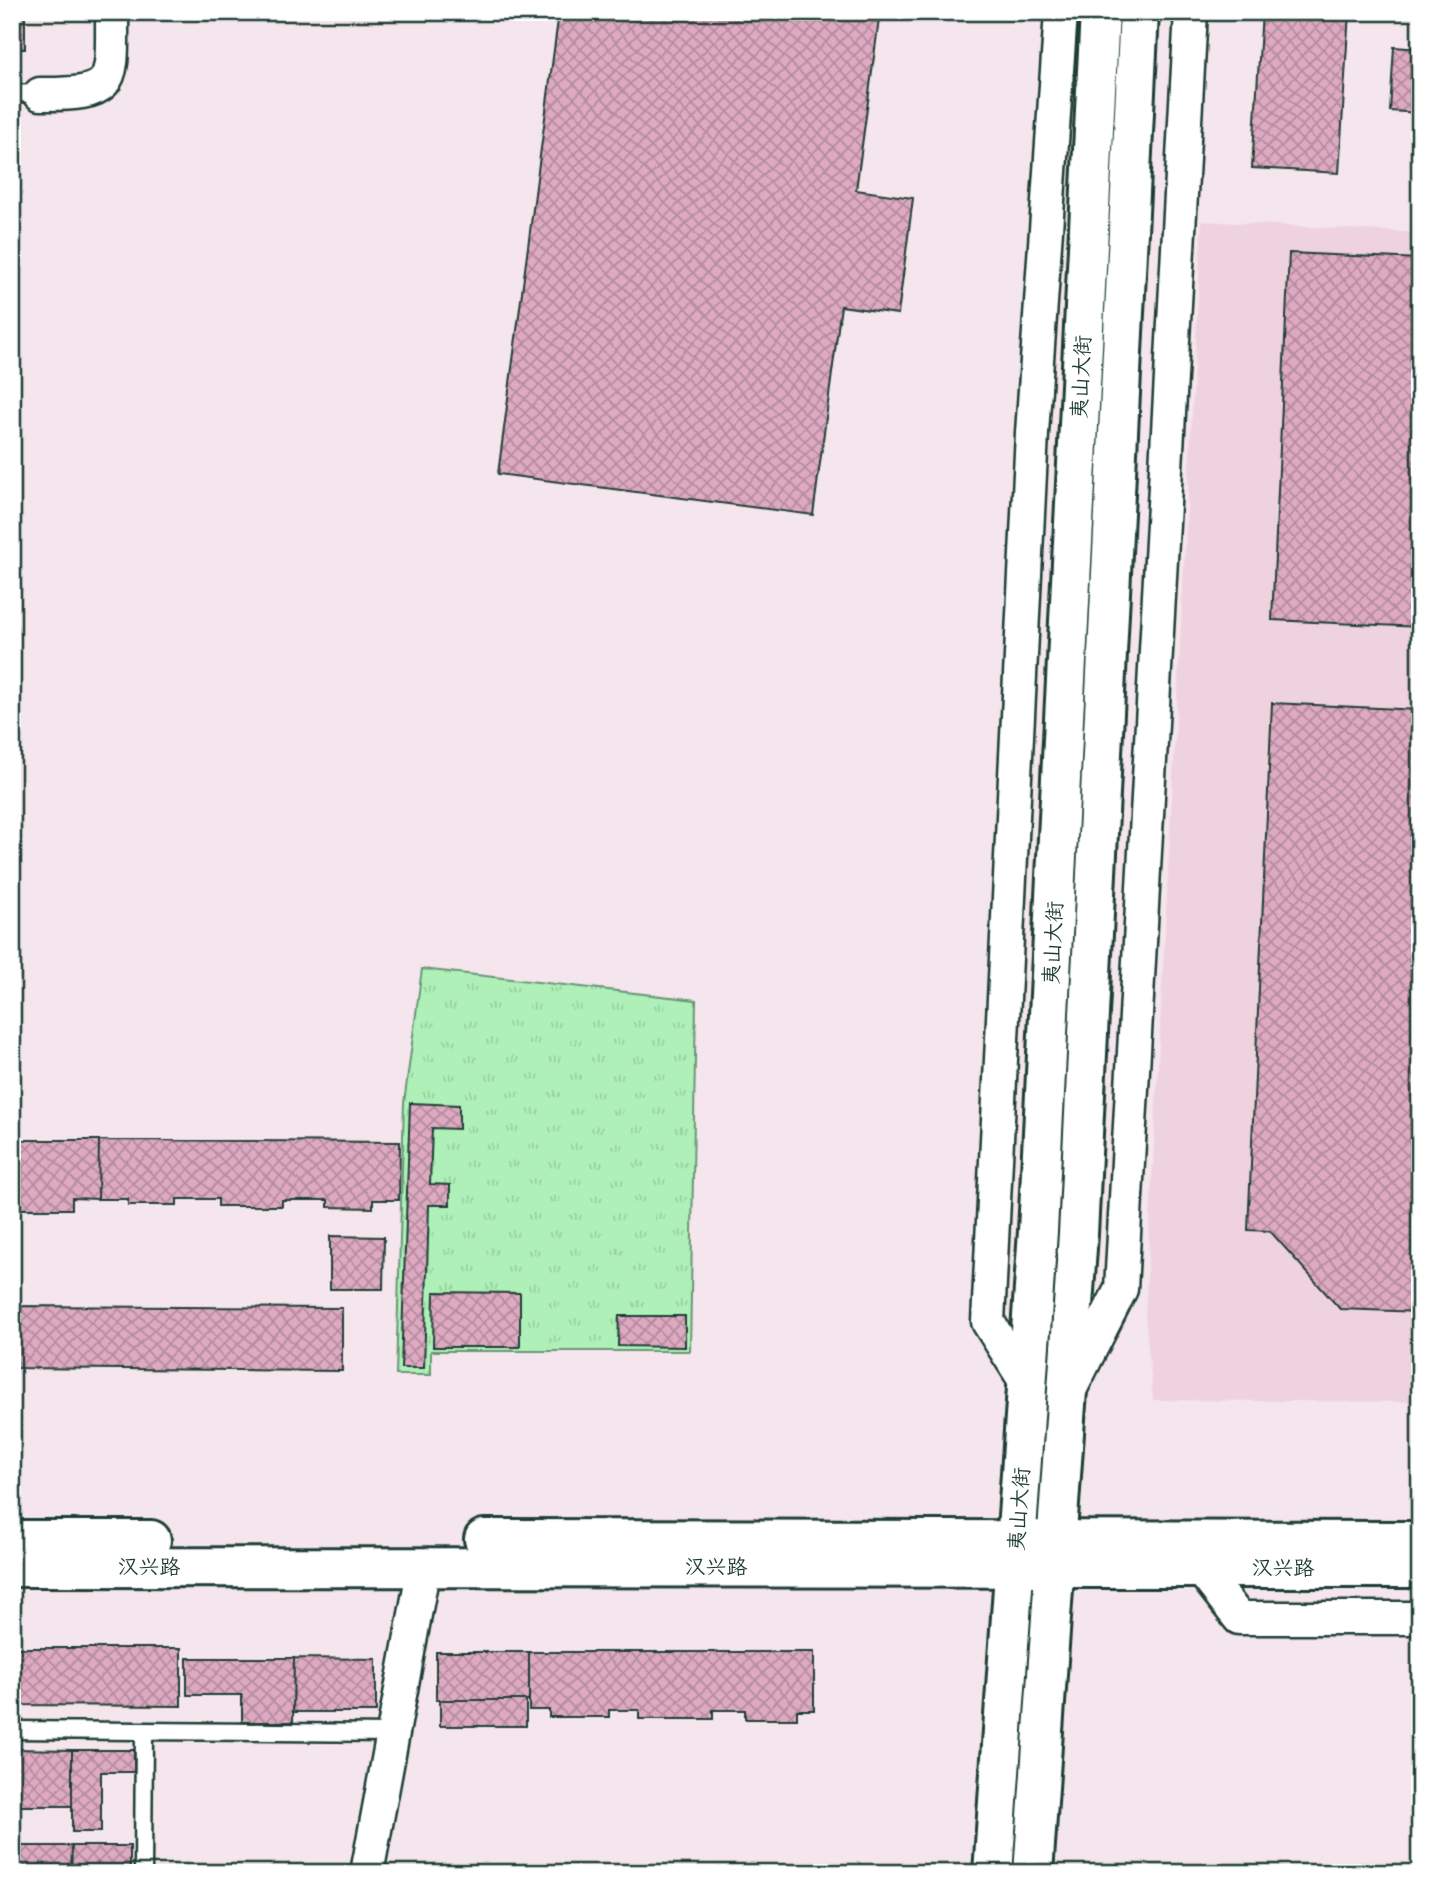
<svg xmlns="http://www.w3.org/2000/svg" width="1432" height="1885" font-family="'Gochi Hand','LXGW WenKai TC',sans-serif">
	<style>
		.built { fill: #eed3df }
		.grass { fill: url(#grass-tufts); stroke: #679676; stroke-width: 2 }
		.building { fill: url(#building-cross-hatch); stroke: #1f3d34; stroke-width: 2 }
		.lines { fill: none; stroke-linecap: round; stroke-linejoin: round }
		.lane-casing { stroke: #1f3d34; stroke-width: 21 }
		.street-casing { stroke: #1f3d34; stroke-width: 37 }
		.secondary-casing { stroke: #1f3d34; stroke-width: 44 }
		.lane { stroke: #fff; stroke-width: 16 }
		.street { stroke: #fff; stroke-width: 32 }
		.secondary { stroke: #fff; stroke-width: 38 }
		.labels { text-anchor: middle; stroke-width: 6; stroke-linejoin: round; paint-order: stroke }
		.street-label { font-size: 21px; fill: #1f3d34; stroke: #fff }
	</style>
	<defs>
		<pattern id="grass-tufts" width="24" height="20" patternUnits="userSpaceOnUse" patternTransform="scale(1.75)"><rect width="24" height="20" fill="#aff0b9"/><path d="M3 7l-1-3M5 7V3M7 7l1-3M15 17l-1-3M17 17v-4M19 17l1-3" fill="none" stroke="#96cfa0"/></pattern>
		<pattern id="building-cross-hatch" width="8" height="8" patternUnits="userSpaceOnUse" patternTransform="scale(1.75)"><rect width="8" height="8" fill="#dea9c1"/><path d="M0 0l8 8M0 8l8-8" fill="none" stroke="#b38b9e"/></pattern>
	</defs>
	<rect width="100%" height="100%" fill="#f5e5ec"/>
	<filter id="ink" filterUnits="userSpaceOnUse"><feTurbulence type="fractalNoise" baseFrequency=".0143" numOctaves="2"/><feDisplacementMap in="SourceGraphic" scale="14" xChannelSelector="R" yChannelSelector="G"/><feConvolveMatrix kernelMatrix="1 2 1 2 8 2 1 2 1" color-interpolation-filters="sRGB"/></filter>
	<g filter="url(#ink)">
		<path class="built" d="M1202,221l218,12v1169l-267,-2 -8,-85z"/>
		<path class="grass" d="M422,969l274,31 -6,351h-259v24h-35l8,-272z"/>
		<path class="building" d="M12,12h13v37h-13z
			M559,12h321l-24,178 57,8 -15,116 -57,-8 -28,209 -315,-41z
			M1262,12h87l-10,161 -87,-5z
			M1394,47l26,2v64l-30,-2z
			M1289,253l131,6v368l-148,-7z
			M1272,703l148,7v602l-80,-3 -70,-78 -22,-1z
			M410,1103l49,2v24l-27,-1 -2,56 20,1v20h-21l-5,163h-23z
			M12,1140h87l-1,59 -26,-1v11h-60z
			M99,1140l301,2 -1,58h-26v8l-45,-1v-7h-46v6h-64v-7h-41v6h-49v-6h-30z
			M330,1236l54,1 -1,52h-53z
			M434,1292l86,1v54h-87z
			M12,1306l330,2v63l-330,-3z
			M619,1316h66v31l-67,-1z
			M12,1648h169v58l-169,-1z
			M436,1652h93v48h-93z
			M529,1652h285v58h-17v9h-52v-9h-32v9h-74v-9h-30v7h-60v-7h-20z
			M187,1658h107l-1,64h-51v-27h-55z
			M294,1658l82,1v53h-83z
			M440,1700h86v26h-86z
			M12,1749l60,1v56h-60z
			M72,1750h62v22h-33v60h-29z
			M12,1846h60l-1,27h-59z
			M72,1846h58v27h-59z"/>
		<g class="lines">
			<defs>
				<path id="lane" d="M12,93l28,1
					M12,1730l381,3
					M143,1873l1,-142"/>
				<path id="street" d="M40,94c78,1 72,-11 72,-82
					M1027,1384l-39,-62 44,-889 29,-421
					M1070,1390l51,-101 70,-1277
					M1200,1568l39,50h181
					M367,1873l57,-307"/>
				<path id="secondary" d="M484,1539l936,2
					M12,1540h139
					M12,1567l1408,1
					M993,1873l45,-642 62,-1219
					M1033,1873l45,-639 61,-1222"/>
			</defs>
			<use href="#lane" class="lane-casing"/>
			<use href="#street" class="street-casing"/>
			<use href="#secondary" class="secondary-casing"/>
			<use href="#lane" class="lane"/>
			<use href="#street" class="street"/>
			<use href="#secondary" class="secondary"/>
		</g>
	</g>
	<g class="labels">
		<g class="street-label">
			<text transform="translate(1081 377) rotate(-87)" y="7">夷山大街</text>
			<text transform="translate(1053 943) rotate(-87)" y="7">夷山大街</text>
			<text transform="translate(1019 1509) rotate(-86)" y="7">夷山大街</text>
			<text x="149" y="1574">汉兴路</text>
			<text x="716" y="1574">汉兴路</text>
			<text x="1283" y="1575">汉兴路</text>
		</g>
	</g>
	<rect width="1432" height="1885" fill="none" stroke="#fff" stroke-width="42"/>
	<rect x="21" y="21" width="1390" height="1843" fill="none" stroke="#1f3d34" stroke-width="2.5" filter="url(#ink)"/>
</svg>
